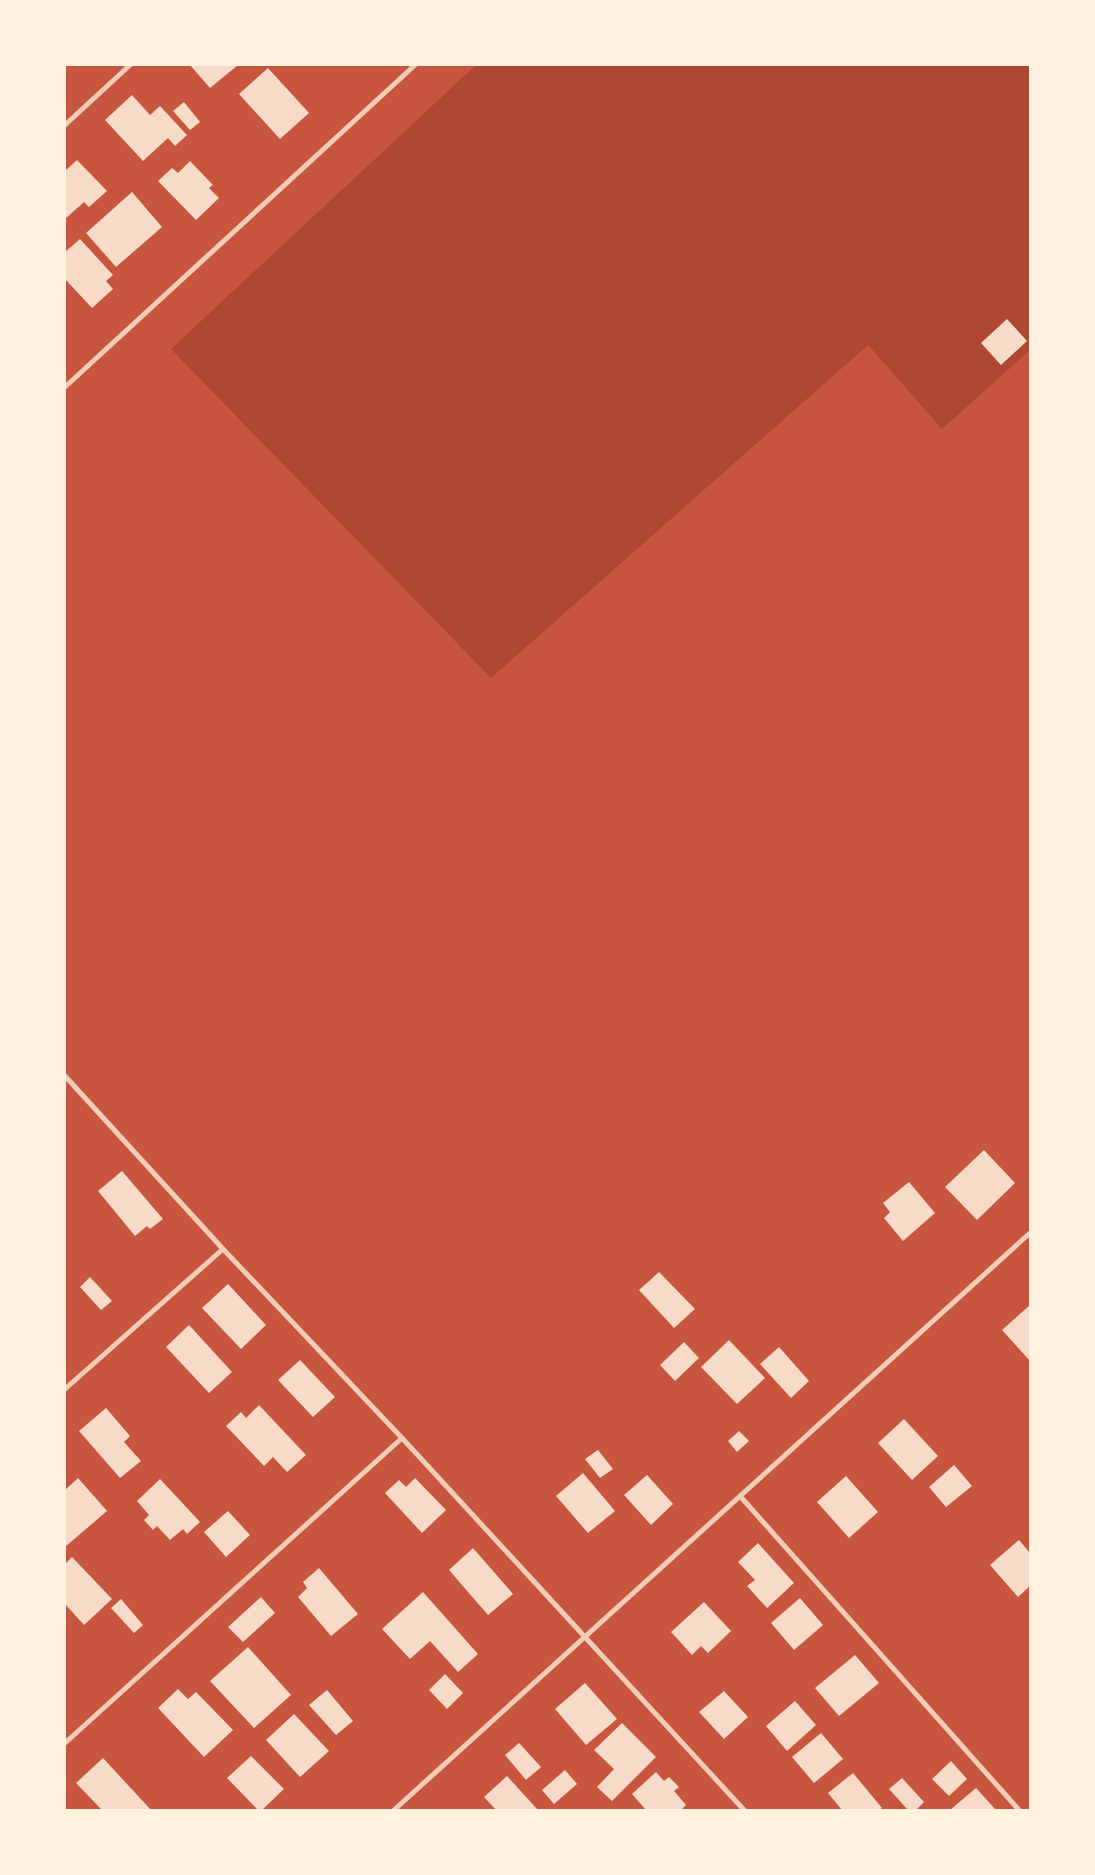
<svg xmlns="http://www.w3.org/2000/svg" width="1095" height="1875" font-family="Raleway,sans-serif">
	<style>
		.green { fill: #ae4732 }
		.building { fill: #f7dbc8 }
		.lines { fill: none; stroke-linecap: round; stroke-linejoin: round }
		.minor { stroke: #f1ccb7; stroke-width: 5 }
	</style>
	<rect width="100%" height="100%" fill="#c8553d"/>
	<path class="green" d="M476,65h554v285l-88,79 -74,-84 -377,333 -320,-329z"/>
	<path class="building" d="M190,65h48l-28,23z
		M268,68l41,45 -29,26 -41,-45z
		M132,95l18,20 10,-9 27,29 -12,11 -7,-8 -25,23 -38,-41z
		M184,102l16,20 -10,8 -17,-19z
		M77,160l30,31 -18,16 -5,-5 -19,17v-48z
		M190,161l23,24 -4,3 10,10 -23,22 -38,-39 14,-13 6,5z
		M132,192l30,35 -46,40 -30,-34z
		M80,239l33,36 -7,6 7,8 -21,19 -27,-29v-27z
		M1007,319l20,22 -26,24 -20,-22z
		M984,1150l31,33 -38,37 -32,-33z
		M122,1171l41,48 -13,10 -3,-3 -12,10 -37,-45z
		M909,1182l26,31 -32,28 -19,-23 6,-6 -7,-9z
		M659,1272l36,37 -21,19 -35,-38z
		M90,1277l22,24 -11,9 -21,-23z
		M228,1284l38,41 -25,24 -39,-41z
		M1030,1305v56l-28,-31z
		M189,1325l43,47 -23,21 -43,-46z
		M729,1340l36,38 -28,26 -36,-37z
		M684,1342l15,16 -24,23 -15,-16z
		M779,1347l30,34 -18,17 -31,-34z
		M300,1360l35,37 -22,20 -35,-37z
		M259,1405l47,50 -19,17 -14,-15 -9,9 -38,-40 15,-14 5,6z
		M106,1408l24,28 -6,6 17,19 -21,17 -41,-47z
		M904,1419l34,37 -26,24 -34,-37z
		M739,1431l10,10 -12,11 -9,-11z
		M598,1450l15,19 -13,9 -15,-19z
		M954,1465l18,21 -26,21 -17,-20z
		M583,1473l32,38 -27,22 -32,-37z
		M647,1475l26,29 -22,21 -27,-30z
		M846,1476l32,36 -29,26 -32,-36z
		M78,1478l29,33 -42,36v-57z
		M415,1478l31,32 -24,23 -37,-40 14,-13 7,7z
		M160,1479l40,43 -13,12 -4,-5 -13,11 -13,-14 -4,4 -9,-10 5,-5 -12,-14z
		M228,1511l22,24 -24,22 -22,-25z
		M1019,1540l11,13v33l-12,11 -28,-32z
		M758,1543l36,40 -27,25 -20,-22 8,-6 -17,-18z
		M473,1548l40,46 -25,21 -39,-45z
		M72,1557l40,42 -28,26 -19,-21v-40z
		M319,1568l39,46 -27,22 -33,-39 9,-9 -4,-6z
		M423,1592l55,62 -20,18 -28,-31 -20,18 -28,-30z
		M261,1597l14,16 -32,29 -15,-15z
		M800,1598l23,27 -29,25 -23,-27z
		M121,1599l22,26 -9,8 -23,-25z
		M704,1602l27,29 -23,22 -7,-7 -9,9 -21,-23z
		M248,1647l43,48 -37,33 -44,-47z
		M855,1655l24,28 -40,33 -24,-28z
		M445,1674l18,19 -16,16 -18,-19z
		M585,1683l32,36 -31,26 -31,-36z
		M178,1689l10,10 8,-7 37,38 -29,27 -46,-49z
		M327,1690l26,31 -17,14 -27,-30z
		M724,1691l24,26 -24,22 -25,-27z
		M795,1701l21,24 -29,26 -21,-25z
		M294,1714l35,37 -29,26 -34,-37z
		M622,1723l34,34 -44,44 -15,-14 17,-18 -20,-19z
		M821,1733l22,26 -29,24 -22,-26z
		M519,1743l22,24 -15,13 -21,-25z
		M251,1756l33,33 -22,21h-4l-31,-32z
		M103,1758l48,52h-49l-26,-27z
		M951,1761l16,18 -18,17 -17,-17z
		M565,1770l12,14 -23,20 -12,-14z
		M656,1772l8,9 5,-4 10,10 -5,4 12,14 -5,5h-35l-14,-16z
		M853,1773l29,35 -3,2h-37l-14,-17z
		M507,1776l31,34h-42l-12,-13z
		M902,1778l22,24 -8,8h-8l-19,-21z
		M976,1788l20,22h-46z"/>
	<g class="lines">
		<path class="minor" d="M65,125l65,-60
			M65,387l350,-322
			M65,1076l158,173
			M65,1389l158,-140 179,189 342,372
			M740,1496l279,314
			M65,1743l337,-305
			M394,1810c211,-193 425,-383 636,-577"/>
	</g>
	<rect width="1095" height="1875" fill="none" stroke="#fff3e0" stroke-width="132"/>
</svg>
